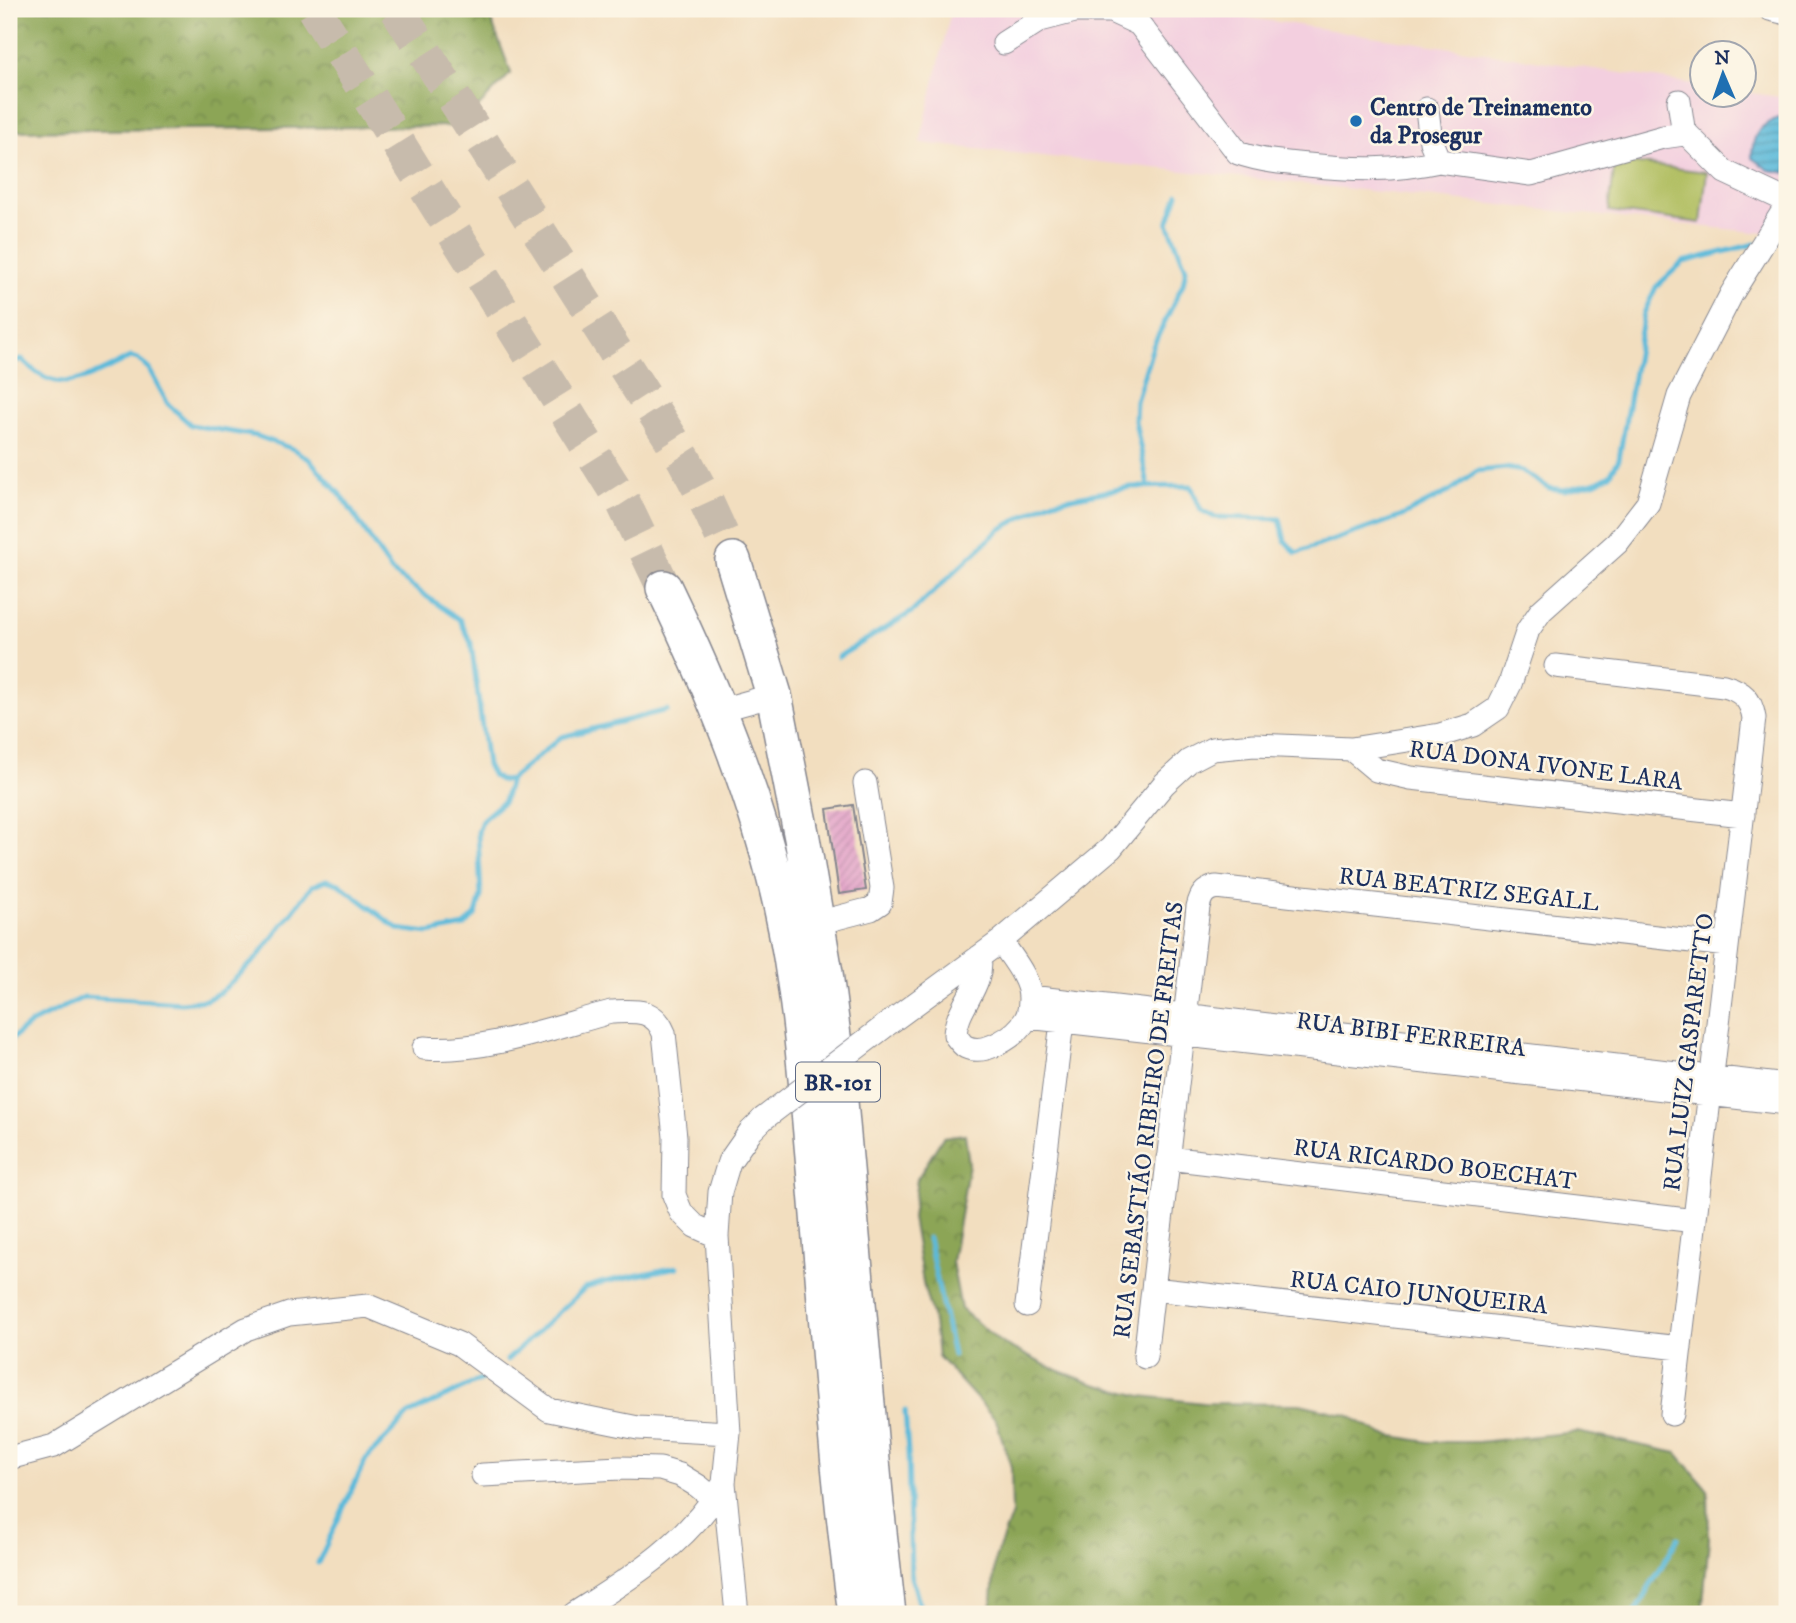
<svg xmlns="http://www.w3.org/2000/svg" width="1796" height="1623" font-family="'IM FELL DW Pica',serif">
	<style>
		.built { fill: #f3cfdf }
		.green { fill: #b0be60; stroke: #66765f; stroke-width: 2 }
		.forest { fill: url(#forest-crowns); stroke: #546a5a; stroke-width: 2 }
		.water { fill: url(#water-rules); stroke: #3c749c; stroke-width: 2 }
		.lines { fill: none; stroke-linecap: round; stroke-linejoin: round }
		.stream { stroke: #5cbada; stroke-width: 5 }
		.building { fill: url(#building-hatch) }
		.highway-tunnel { stroke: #c7bbac; stroke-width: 35; stroke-dasharray: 35 18; stroke-linecap: butt }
		.minor-casing { stroke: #86868e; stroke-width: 25 }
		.highway-casing { stroke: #86868e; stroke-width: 38 }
		.minor { stroke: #fff; stroke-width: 23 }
		.highway { stroke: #fff; stroke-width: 35 }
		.minor-bridge-casing { stroke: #86868e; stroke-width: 25; stroke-linecap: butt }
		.minor-bridge { stroke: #fff; stroke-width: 23 }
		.poi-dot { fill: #1f6fb2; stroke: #fcf5e5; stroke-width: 2.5 }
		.labels { text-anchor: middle; stroke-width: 5; stroke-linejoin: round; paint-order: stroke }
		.shield { fill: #fcf5e5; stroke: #5e6a86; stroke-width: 2 }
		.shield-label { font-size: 23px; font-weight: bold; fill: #1b2f5e }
		.poi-label { font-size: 24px; font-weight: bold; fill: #1b2f5e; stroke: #fcf5e5; text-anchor: start }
		.street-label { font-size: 24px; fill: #1b2f5e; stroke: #fcf5e5 }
	</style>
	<defs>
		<pattern id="forest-crowns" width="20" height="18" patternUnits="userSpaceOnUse" patternTransform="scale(1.75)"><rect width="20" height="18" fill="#8ca556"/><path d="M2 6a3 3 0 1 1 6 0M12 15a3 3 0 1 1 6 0" fill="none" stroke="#72874a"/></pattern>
		<pattern id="water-rules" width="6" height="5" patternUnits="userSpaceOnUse" patternTransform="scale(1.75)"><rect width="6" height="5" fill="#5cbada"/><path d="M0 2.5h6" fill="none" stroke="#4b98b4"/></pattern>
		<pattern id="building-hatch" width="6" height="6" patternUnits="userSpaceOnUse" patternTransform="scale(1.75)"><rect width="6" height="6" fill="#e19bc6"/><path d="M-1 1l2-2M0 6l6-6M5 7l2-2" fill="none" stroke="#b67fa4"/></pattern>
	</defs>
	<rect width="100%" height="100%" fill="#fcf5e5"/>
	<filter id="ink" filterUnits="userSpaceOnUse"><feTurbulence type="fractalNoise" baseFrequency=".0143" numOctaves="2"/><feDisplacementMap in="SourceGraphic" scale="14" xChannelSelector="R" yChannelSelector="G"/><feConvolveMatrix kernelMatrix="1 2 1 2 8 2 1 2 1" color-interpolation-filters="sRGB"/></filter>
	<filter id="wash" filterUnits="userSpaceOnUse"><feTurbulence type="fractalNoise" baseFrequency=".00686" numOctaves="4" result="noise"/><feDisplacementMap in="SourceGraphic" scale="28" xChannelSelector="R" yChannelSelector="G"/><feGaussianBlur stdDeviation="1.57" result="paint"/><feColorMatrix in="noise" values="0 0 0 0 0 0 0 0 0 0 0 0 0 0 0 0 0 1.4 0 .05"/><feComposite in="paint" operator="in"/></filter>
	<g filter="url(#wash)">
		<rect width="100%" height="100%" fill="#f2debf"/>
		<path class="built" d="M1011,9h179l511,76 1,9h42v-2l43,6v98l-23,37 -844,-90 31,-132z"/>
		<path class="green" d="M1615,161l92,11 -6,51 -92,-12z"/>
		<path class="forest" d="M9,9h478l24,64 -51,53 -449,5 -2,-1z
			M965,1134l4,30 -17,98 9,47 39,33 47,24 47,18 48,12 61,7 97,1 47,11 34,19 47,8h50l99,-10 100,21 31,37 1,49 -7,75h-711l4,-55 17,-45 -1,-47 -15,-47 -58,-64 -4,-33 -10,-35 -12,-70 5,-39 26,-42z"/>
		<path class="water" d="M1781,117l6,1v55l-18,-3 -17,-12c0,-24 7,-33 29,-41z"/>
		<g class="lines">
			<path class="stream" d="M1782,234l5,-2
				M9,363l13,-4c38,42 66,17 109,-2l7,2 11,10 19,35 23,21 66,11 36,13 17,11 33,38 49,74 68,48 11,23 16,122 6,11 9,5 8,-1
				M1148,486l-13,-65 1,-20 17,-55 30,-62 3,-15 -18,-46 10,-29
				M838,657l74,-45 87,-82 50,-28 82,-15 60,-1 10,24 13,7 66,2 5,22 11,12 104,-36 50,-26 27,-20 29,-3 16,3 27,17 15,2 33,-8 13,-7 9,-16 25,-146 12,-26 27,-25 72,-18
				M9,1041l21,-17 54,-27 98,6 24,-3 16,-9 35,-33 55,-72 14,-6 13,4 59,45 31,4 36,-7 11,-12 5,-18 -3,-64 4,-12 22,-19 6,-21 51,-43 106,-27
				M928,1238l25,117
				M507,1360l78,-72 19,-6 73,-15
				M905,1411l3,41 3,122 11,40
				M318,1563l48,-104 43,-45 75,-36
				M1634,1614l44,-76"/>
		</g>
		<g id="blocks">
			<path class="building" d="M853,805l13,85 -27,4 -12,-85z"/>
		</g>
	</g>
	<g filter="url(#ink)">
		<use href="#blocks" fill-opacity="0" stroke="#86868e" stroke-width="2"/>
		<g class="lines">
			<path class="highway-tunnel" d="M314,9l310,495 40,84
				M397,9l287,450 20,38 29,63"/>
			<defs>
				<path id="minor" d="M1770,9l17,4
					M1004,43l36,-23 35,-9h36l28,13 99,129c23,8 47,10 70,12 47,5 85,6 131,-4
					M1679,101l5,33
					M1427,109l4,33 8,19 92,13 132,-37 21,-3 1,-2 40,40 62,29
					M1556,666l168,20c18,5 27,13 30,32l-82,696
					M720,710l54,-15
					M1351,749l25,21 35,8 332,37
					M817,923l54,-14 9,-6 2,-15 -17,-105
					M979,957c6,28 -23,50 -24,78 3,4 7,10 11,12 19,9 51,-11 60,-28 3,-5 4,-14 4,-21 0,-20 -19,-41 -29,-57
					M1030,997l757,89
					M1028,1017l759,86
					M885,1026l116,-85 110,-93 53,-64 25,-23 23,-12 42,-4 97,4 89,-14 33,-10 25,-17 12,-24 18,-54 13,-19 76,-68 31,-40 31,-107 53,-103 55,-88
					M424,1048c59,5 129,-21 187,-36 24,-1 43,-4 53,21l11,104 -1,58 7,17 14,14 22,10
					M1168,1158l527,63
					M1153,1289l527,59
					M1027,1305l35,-283
					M1145,1357l53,-450c3,-12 6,-17 18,-20l511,58
					M9,1458l45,-12 192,-117 43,-15 79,-8 91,38 90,66 89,18 91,5
					M483,1475l137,-7 40,1 20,6 18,11 16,13
					M574,1614c56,-36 110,-68 147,-126
					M737,1614l-13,-131 5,-50 -12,-197 3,-44 9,-30 21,-30 13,-13"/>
				<path id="highway" d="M733,560l41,135 28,143 23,135 12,95 39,437 12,109
					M664,588c49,102 92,206 117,317 19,85 25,174 33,262 13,149 22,299 42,447"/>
			</defs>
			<use href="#minor" class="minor-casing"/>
			<use href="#highway" class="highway-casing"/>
			<use href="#minor" class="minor"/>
			<use href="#highway" class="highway"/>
			<defs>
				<path id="minor-bridge" d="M763,1119l122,-93"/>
			</defs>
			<use href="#minor-bridge" class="minor-bridge-casing"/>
			<use href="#minor-bridge" class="minor-bridge"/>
		</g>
	</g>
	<circle class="poi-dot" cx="1356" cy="121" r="7"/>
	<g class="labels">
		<rect class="shield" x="796" y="1062.5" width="84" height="39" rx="5"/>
		<g class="shield-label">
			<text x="838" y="1090">BR-101</text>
		</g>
		<g class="poi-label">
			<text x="1370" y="115">Centro de Treinamento<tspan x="1370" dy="28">da Prosegur</tspan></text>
		</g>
		<g class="street-label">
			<text transform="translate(1546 765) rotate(7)" y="8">RUA DONA IVONE LARA</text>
			<text transform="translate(1469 889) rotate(6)" y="8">RUA BEATRIZ SEGALL</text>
			<text transform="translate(1411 1034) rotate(7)" y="8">RUA BIBI FERREIRA</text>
			<text transform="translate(1688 1052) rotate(-83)" y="8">RUA LUIZ GASPARETTO</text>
			<text transform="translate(1148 1120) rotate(-83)" y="8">RUA SEBASTIÃO RIBEIRO DE FREITAS</text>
			<text transform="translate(1435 1164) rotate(7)" y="8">RUA RICARDO BOECHAT</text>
			<text transform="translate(1419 1292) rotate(6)" y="8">RUA CAIO JUNQUEIRA</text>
		</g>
	</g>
	<rect width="1796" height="1623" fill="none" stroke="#fcf5e5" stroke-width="35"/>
	<g transform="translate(1723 74) rotate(358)"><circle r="33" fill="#fcf5e5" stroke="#a2a6af" stroke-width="2"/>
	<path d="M0-5L12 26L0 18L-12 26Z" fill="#1f6fb2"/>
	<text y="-10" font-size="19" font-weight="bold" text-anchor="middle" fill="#1b2f5e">N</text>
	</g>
</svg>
